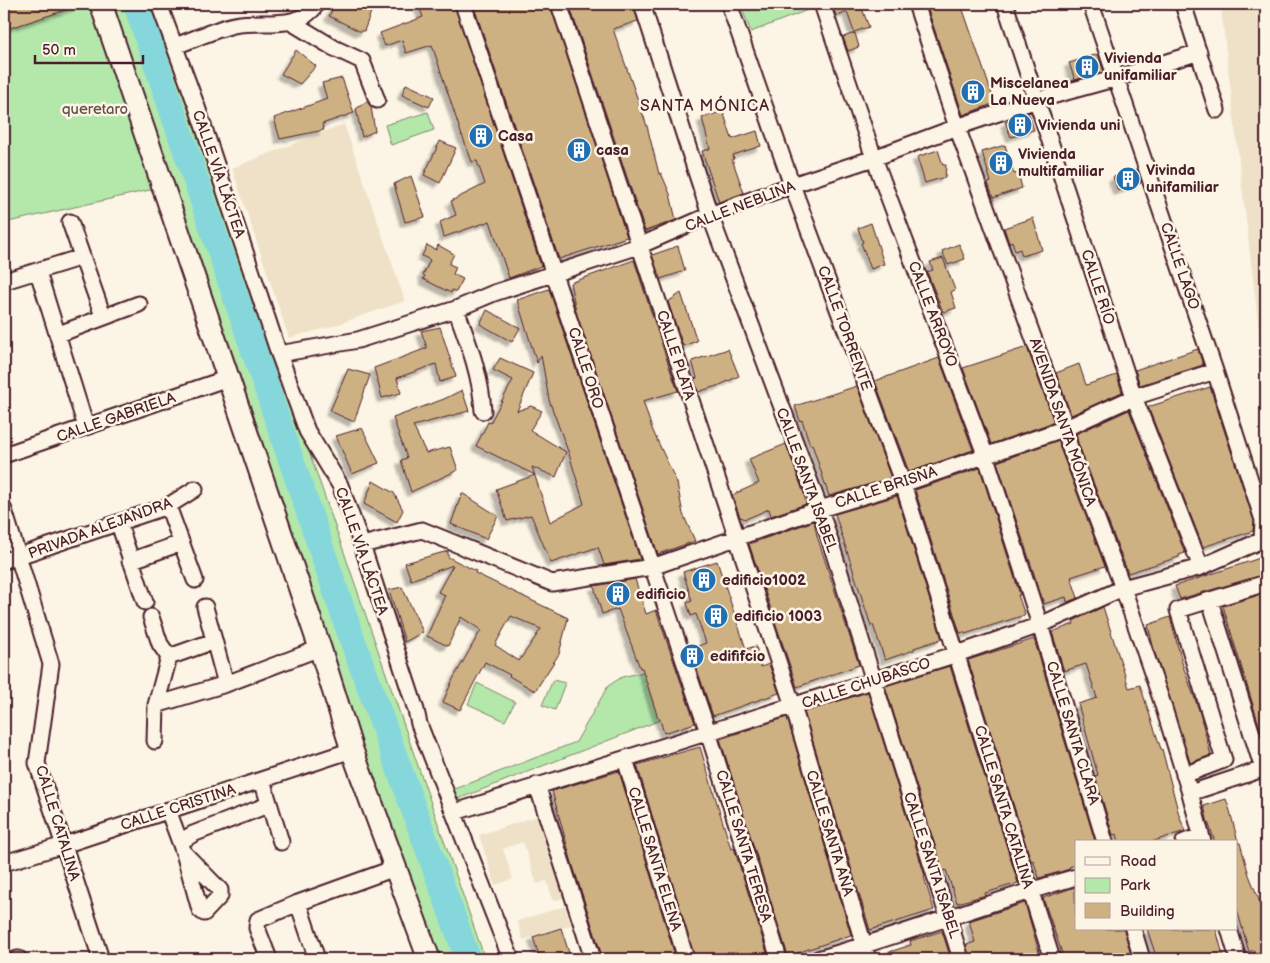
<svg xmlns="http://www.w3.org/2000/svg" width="1270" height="963" font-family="'Balsamiq Sans',sans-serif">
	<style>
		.built { fill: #eee1c8 }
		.green { fill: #b3e8aa; stroke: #7e846a }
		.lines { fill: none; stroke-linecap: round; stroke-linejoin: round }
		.river { stroke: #86d7dc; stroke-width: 26 }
		.building { fill: #ceb183; stroke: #4a1f2b; fill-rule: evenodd; filter: url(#shadow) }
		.street-casing { stroke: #4a1f2b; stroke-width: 19 }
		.secondary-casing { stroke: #4a1f2b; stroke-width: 25 }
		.street { stroke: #fcf5e5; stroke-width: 15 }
		.secondary { stroke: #fcf5e5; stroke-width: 21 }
		.labels { text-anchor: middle; stroke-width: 5; stroke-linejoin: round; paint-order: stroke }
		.poi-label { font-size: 15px; font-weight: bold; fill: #4a1f2b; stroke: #fcf5e5; text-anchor: start }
		.park-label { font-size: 15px; fill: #64514b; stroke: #fcf5e5 }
		.street-label { font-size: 15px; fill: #4a1f2b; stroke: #fcf5e5 }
		.neighbourhood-label { font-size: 16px; letter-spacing: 1px; fill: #4a1f2b; stroke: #fcf5e5 }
	</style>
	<defs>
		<filter id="shadow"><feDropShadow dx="-4.5" dy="4.5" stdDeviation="1" flood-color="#0004"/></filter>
	</defs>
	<rect width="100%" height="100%" fill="#fcf5e5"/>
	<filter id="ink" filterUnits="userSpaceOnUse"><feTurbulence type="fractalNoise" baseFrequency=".02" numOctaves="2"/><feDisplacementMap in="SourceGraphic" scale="10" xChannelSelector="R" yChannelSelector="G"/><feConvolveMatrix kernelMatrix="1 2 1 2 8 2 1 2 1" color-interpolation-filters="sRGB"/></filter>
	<g filter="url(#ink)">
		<path class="built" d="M1221,4h45v385l-44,-372z
			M344,124l61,177 -75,26 -41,11 -57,-170z
			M537,816l26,82 -10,3 -6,-20 -10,3 -14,-42 -20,7 10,30 -18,6 -16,-50z
			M565,906l6,19 -48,15 -6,-19z"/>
		<path class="green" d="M42,4h112l331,955h-48l-274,-772 -159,36v-206z
			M740,4h77l1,2 -67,26z
			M428,112l6,18 -43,15 -6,-20z
			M656,669l15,47 -226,88 -3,-10 134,-52 32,-56 14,-9z
			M553,680l12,3 -10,27 -13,-5z
			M477,683l38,19 -10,19 -37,-17z"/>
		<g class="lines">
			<path class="river" d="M136,4l215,632 117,323"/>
		</g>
		<path class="building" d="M21,4h56l1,2 -74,24v-21z
			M335,4h39l-10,27h-5l-30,-15z
			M418,4h36l87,262 -32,12 -19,-57 -46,16 -4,-15 16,-7 -5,-14 34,-17 -8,-23 -5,1 -10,-27v1l-30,-91 -26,8 -4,-13 -17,6 -5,-13 43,-16z
			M473,4h77l77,233 -68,22z
			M569,4h64l5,17 -25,8 34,97 12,48 2,-1 9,21 6,26 -31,11z
			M832,4h34l-5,2 8,21 -15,5 -7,-20 -11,4z
			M926,4h35l34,99 -32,12z
			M855,33l4,14 -11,4 -5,-14z
			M296,50l20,16 -16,18 -19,-10z
			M1098,54l6,18 -29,8 -6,-17z
			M342,78l12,35 -32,11 2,6 -44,9 -6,-21 53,-19 -5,-16z
			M406,84l28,13 -5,10 -27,-12z
			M367,101l4,6 4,24 -13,6 -6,-28z
			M723,111l9,28 25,-8 4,15 -28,9 1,4h-2l12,34 -25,9 -17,-51 8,-2 -8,-31z
			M1029,114l5,16 -23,7 -6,-15z
			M440,141l16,7 -16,35 -16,-8z
			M1005,145l9,29 4,-1 4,15 -29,10 -5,-15 3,-1 -9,-30z
			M938,150l5,15h3l-1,12 -20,6 -8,-26z
			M1137,169l4,14 -23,8 -5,-14z
			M411,176l14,41 -20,5 -11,-38z
			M1033,218l9,32 -20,6 -2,-7 -5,2 -3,-10 -3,2 -5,-15z
			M871,223l13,41 -13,5 -10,-26 2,-1 -5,-14z
			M959,244l6,15 -17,6 -6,-14z
			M427,245l9,5 2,-5 16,9 -5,10 7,3 -3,7 10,5 -7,13 -4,-2 -1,3 -28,-14 2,-3 -2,-1 7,-15 -8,-4z
			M678,246l7,25 -25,8 -8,-24z
			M943,258l12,32 -4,2 5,16 -13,4 -16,-40 6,-2 -3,-8z
			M634,260l38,115 6,16 -35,10 9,28 25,54 6,31 12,27 -37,13 -81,-239 -7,-32z
			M549,289l91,270 -36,6 -6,-18 -47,16 -20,-48 -24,6 -11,-32 39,-14 -59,-29 12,-24 2,1 23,-43 -20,-10 7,-12 33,15 -16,38 14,-5 11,5 -12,19 36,22 -10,25 -24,-10 18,55 34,-18 -15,-50 -20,-54 -8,-45 -4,8 -20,-63z
			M681,293l16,48 -14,5 -15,-44z
			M487,310l33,18 -8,14 -32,-18z
			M440,327l16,50 -16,5 -4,-18 -39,14 4,15 -19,5 -8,-30 53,-20 -6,-17z
			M1027,347l27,75 -63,22 -28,-76z
			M728,349l11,27 -19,9 -22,7 -4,-13 3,-1 -5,-17z
			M1198,349l5,16 -63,20 -5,-15z
			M939,358l34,92 -64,22 -34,-91z
			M1079,364l7,21 31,-10 5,17 -51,23 -15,-42z
			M348,369l22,6 -16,47 -24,-11z
			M857,386l34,92 -62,18 -17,-52 -2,1 -8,-25 -2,1 -5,-15z
			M1210,387l44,134 -1,10 -50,16 -55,-140z
			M462,390l7,21 -56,15 13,27 24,-6 8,23 -47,22 -10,-32 6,-2 -14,-40 51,-19z
			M1129,410l56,143 -6,2v2l-51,16 -50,-130 -2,-9z
			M362,428l17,35 -27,11 -16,-38z
			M1059,440l1,8 45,118 -34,11 7,21 -11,4 -1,-5 -22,7 -47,-142z
			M786,444l18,50 2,10 -35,12 -2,-7 -23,10 -6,-2 -8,-22 27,-12 -10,-24z
			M980,468l40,127h-2l7,20 -60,19 -1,-2 -4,1 -45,-143z
			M373,481l21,12 9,17 -6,12 -33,-18z
			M462,493l36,23 -12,23 -35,-15z
			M897,496l45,143 -28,9v2l-29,10 -12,-35 -2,1 -36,-112z
			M814,521l3,15 42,129 -62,22 -48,-143z
			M448,551v6l28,14 -1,2 93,45 -9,36 -24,37 -26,-15 1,-1 -25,-13 -25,48 -17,-8 10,-23 28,-49 -20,-13 -13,29 -21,-10 18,-41 -7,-3 15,-27 -42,15 -6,-17zM511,616l30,13 -22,32 -24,-16z
			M1266,556v18l-86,25 -5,-13z
			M717,561l29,88 10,-3 5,21 8,-3 10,29 -66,23 -23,-67 16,-6 -10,-29 -5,2 -4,-13 5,-2 -9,-29z
			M635,579l11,35 10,-4 39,113 -31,10 -5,-16 -1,1 -16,-50h-2l-22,-59 -16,5 -8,-28z
			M402,587l21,45 -18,10 -16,-52z
			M1266,593v155l-43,-142z
			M1103,607l26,81 11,-3 10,31 11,33h1l17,66 6,16 -34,11h-32l-2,-8 -4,1 -18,-59 3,-1 -20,-71 19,-6 -11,-34 -22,7 -12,-39 22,-8 -1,-3z
			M1170,617l13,49 16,44 12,45 -21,8 -36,-113 -6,-25z
			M1034,639l61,202 -19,1v23l-7,2 1,2 -31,9 -6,-18 -2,1 -63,-201z
			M950,666l68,217 -33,10 1,2 -29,8 -11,-33 -3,1 -58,-185z
			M868,692l57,184 -1,1 10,33 -64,20 -66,-218z
			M787,717l64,218 -63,21 -68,-217z
			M700,747l31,102 3,-1 35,111h-74l-58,-194z
			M619,771l57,188h-73l-31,-96 -20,-72z
			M1226,799l4,12 8,31h-23l-8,-23 -3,-13z
			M1236,843h4l9,32 10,25 7,30v21l-11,3 -1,-4 -5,2 -13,-46z
			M1075,887l1,42h48l8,30h-68l-21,-61z
			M1025,903l16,56h-71l-4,-14 9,-3 -6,-21z
			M561,928l10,31h-31l-7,-22z
			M1147,929h69l8,30h-67z
			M942,931l9,28h-74v-3l34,-11 -1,-4z"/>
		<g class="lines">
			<defs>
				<path id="street" d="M159,4l38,103 82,247 28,77 33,54 22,60 54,165 3,14 92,235
					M463,4l245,728 71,227
					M559,4l234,702 75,253
					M642,4l68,211 110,294 141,450
					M729,4l63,181 111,299 149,475
					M822,4l52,154 111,296 55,171 65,217
					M916,4l41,123 109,301 3,17 54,143 39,114 28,91 13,49
					M1005,4l129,393 67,170
					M1183,4l34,106
					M291,22l43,26 28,13 15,39
					M175,46c18,-6 40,-17 59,-21 28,-6 64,7 83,-21
					M70,222l33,94
					M38,272l48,155
					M8,280l74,-23
					M456,309c12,33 25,66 27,102
					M59,334l80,-30
					M279,354l79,-14 98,-31 38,-16 145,-47 71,-31 82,-30 82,-27 83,-31 80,-27 80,-22 82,-26
					M4,455l224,-77
					M168,506l27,74
					M4,510l47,154 -14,99 64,196
					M119,524l26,78
					M362,545l60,-15 130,53 100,-16 168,-58 83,-25 163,-56 68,-31 81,-26
					M4,561l164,-55 27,-17
					M130,561l51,-18
					M1210,601l53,168
					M205,607l21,77
					M151,617l9,27 9,13 -13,48 -1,36
					M169,657l45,-16
					M156,705l70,-21 94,-36
					M625,759l61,200
					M1184,775l40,-15 -46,-150 88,-27
					M262,780l19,62
					M537,785l56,174
					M1190,793l76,-25
					M168,810l16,43 16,57 4,3 16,-17v-6l-36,-37
					M455,812l502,-158 83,-29 83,-37 78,-21 61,-27 1,-20 -48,-149 -124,-367
					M180,842l13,-8 75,-29
					M1184,842l17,-6
					M4,863l60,-18 288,-95
					M298,903l19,56
					M1133,929l9,30
					M1229,929l9,30
					M17,959h2
					M269,959l-12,-31 1,-8 40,-17 97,-35
					M818,959c87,-25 172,-57 258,-82"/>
				<path id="secondary" d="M101,4l219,644 32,102 77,209"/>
			</defs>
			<use href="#street" class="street-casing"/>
			<use href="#secondary" class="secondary-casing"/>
			<use href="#street" class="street"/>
			<use href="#secondary" class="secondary"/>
		</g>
	</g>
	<defs>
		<symbol id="building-disc" viewBox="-11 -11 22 22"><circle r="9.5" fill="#1f6fb2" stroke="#fcf5e5"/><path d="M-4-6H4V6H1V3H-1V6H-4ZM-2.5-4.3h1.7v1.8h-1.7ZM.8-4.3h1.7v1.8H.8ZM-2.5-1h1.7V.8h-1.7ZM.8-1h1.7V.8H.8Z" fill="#fff"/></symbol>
	</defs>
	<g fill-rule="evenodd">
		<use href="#building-disc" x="1073" y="53" width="28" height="28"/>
		<use href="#building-disc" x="959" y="78" width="28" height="28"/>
		<use href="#building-disc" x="1006" y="111" width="28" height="28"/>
		<use href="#building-disc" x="467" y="122" width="28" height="28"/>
		<use href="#building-disc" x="565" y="136" width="28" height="28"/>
		<use href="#building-disc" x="987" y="149" width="28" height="28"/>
		<use href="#building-disc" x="1114" y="165" width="28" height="28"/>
		<use href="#building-disc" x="690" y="566" width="28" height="28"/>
		<use href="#building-disc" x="604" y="580" width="28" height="28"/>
		<use href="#building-disc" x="702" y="602" width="28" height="28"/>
		<use href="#building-disc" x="678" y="642" width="28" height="28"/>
	</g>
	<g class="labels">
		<g class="poi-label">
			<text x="1104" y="63">Vivienda<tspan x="1104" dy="17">unifamiliar</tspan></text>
			<text x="990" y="88">Miscelanea<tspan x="990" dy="17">La Nueva</tspan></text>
			<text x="1038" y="130">Vivienda uni</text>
			<text x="498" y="141">Casa</text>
			<text x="596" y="155">casa</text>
			<text x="1018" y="159">Vivienda<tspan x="1018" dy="17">multifamiliar</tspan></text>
			<text x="1146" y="175">Vivinda<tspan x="1146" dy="17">unifamiliar</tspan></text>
			<text x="722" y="585">edificio1002</text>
			<text x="636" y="599">edificio</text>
			<text x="734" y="621">edificio 1003</text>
			<text x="710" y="661">edififcio</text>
		</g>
		<g class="park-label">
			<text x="95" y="114">queretaro</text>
		</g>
		<g class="street-label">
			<text transform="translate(219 174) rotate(71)" y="5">CALLE VÍA LÁCTEA</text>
			<text transform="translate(740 206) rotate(-21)" y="5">CALLE NEBLINA</text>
			<text transform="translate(1180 266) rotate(71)" y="5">CALLE LAGO</text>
			<text transform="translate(1098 287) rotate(72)" y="5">CALLE RÍO</text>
			<text transform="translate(933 314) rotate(69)" y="5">CALLE ARROYO</text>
			<text transform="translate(845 328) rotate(70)" y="5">CALLE TORRENTE</text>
			<text transform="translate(676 355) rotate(72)" y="5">CALLE PLATA</text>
			<text transform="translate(586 368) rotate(72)" y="5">CALLE ORO</text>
			<text transform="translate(116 417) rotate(-19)" y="5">CALLE GABRIELA</text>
			<text transform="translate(1063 422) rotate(71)" y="5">AVENIDA SANTA MÓNICA</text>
			<text transform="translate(807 480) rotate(70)" y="5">CALLE SANTA ISABEL</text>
			<text transform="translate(886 487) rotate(-18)" y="5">CALLE BRISNA</text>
			<text transform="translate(100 528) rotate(-20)" y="5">PRIVADA ALEJANDRA</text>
			<text transform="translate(362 551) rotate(71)" y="5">CALLE VÍA LÁCTEA</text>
			<text transform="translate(866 683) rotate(-18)" y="5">CALLE CHUBASCO</text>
			<text transform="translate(1073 733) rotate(73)" y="5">CALLE SANTA CLARA</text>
			<text transform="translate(178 807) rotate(-18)" y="5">CALLE CRISTINA</text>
			<text transform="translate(1004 807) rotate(73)" y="5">CALLE SANTA CATALINA</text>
			<text transform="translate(58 823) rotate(73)" y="5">CALLE CATALINA</text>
			<text transform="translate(830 833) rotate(73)" y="5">CALLE SANTA ANA</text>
			<text transform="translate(744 846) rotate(73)" y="5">CALLE SANTA TERESA</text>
			<text transform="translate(655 859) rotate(73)" y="5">CALLE SANTA ELENA</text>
			<text transform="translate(932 865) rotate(72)" y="5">CALLE SANTA ISABEL</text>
		</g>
		<g class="neighbourhood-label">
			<text x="705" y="111">SANTA MÓNICA</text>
		</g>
	</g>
	<rect width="1270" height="963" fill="none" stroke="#fcf5e5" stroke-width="20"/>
	<rect x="10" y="10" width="1250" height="943" fill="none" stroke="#4a1f2b" stroke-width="2" filter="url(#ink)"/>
	<rect x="1075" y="840" width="162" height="90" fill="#fcf5e5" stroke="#b59f9b"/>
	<rect x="1085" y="857" width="25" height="8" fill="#fcf5e5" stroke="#b59f9b"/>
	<text x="1120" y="866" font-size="15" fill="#4a1f2b">Road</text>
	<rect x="1085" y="878" width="25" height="15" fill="#b3e8aa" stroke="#b59f9b"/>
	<text x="1120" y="890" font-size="15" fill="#4a1f2b">Park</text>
	<rect x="1085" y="903" width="25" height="15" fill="#ceb183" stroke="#b59f9b"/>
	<text x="1120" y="916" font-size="15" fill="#4a1f2b">Building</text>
	<path d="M35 55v8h108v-8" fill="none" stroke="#4a1f2b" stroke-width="2.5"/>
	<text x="42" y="55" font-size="15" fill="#4a1f2b" stroke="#fcf5e5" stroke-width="4" paint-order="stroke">50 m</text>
</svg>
